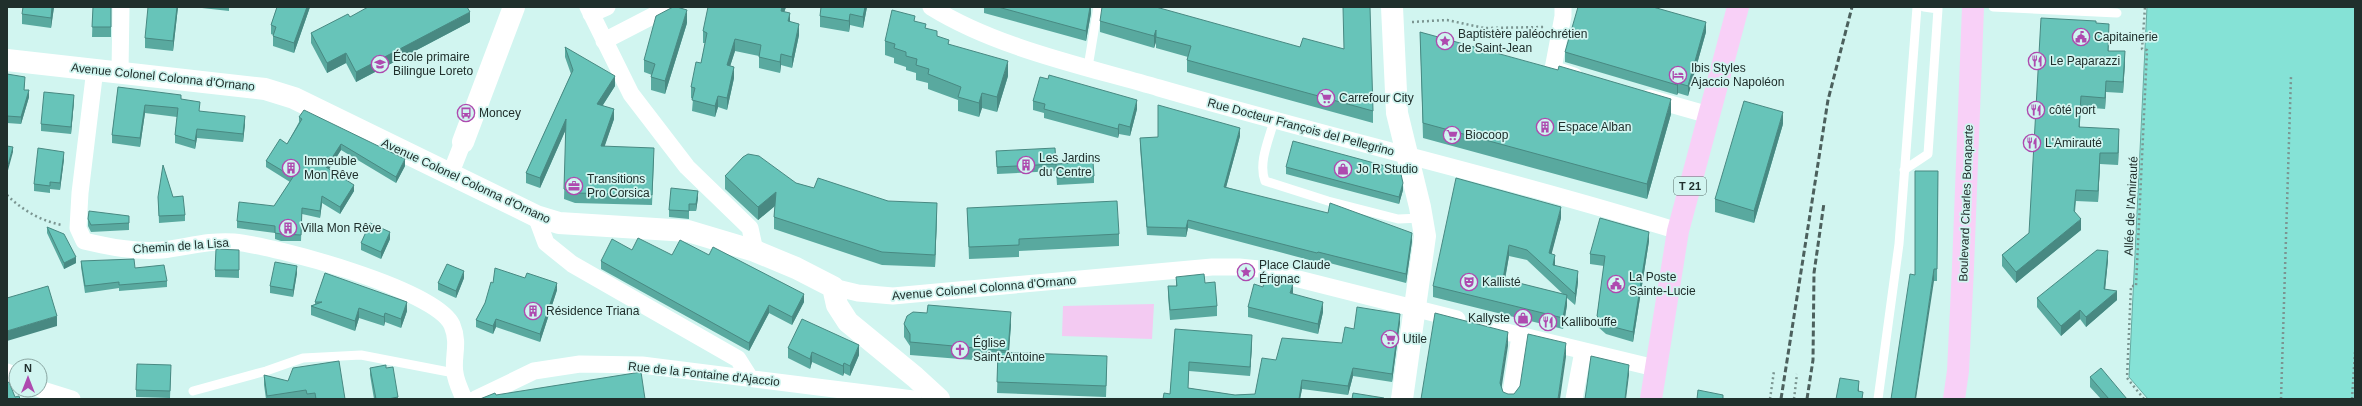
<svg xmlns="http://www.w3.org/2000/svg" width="2362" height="406" font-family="Helvetica,sans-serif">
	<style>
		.green { fill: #f3caf2 }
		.water { fill: #85e2d6; stroke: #67aca3 }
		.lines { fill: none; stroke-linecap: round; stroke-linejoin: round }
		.path { stroke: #7b9591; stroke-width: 2.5; stroke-dasharray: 2 3; stroke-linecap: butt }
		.service { stroke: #fff; stroke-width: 9 }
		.minor { stroke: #fff; stroke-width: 17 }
		.tertiary { stroke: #fff; stroke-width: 22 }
		.secondary { stroke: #fff; stroke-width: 22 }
		.primary { stroke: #f8d0f7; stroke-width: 22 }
		.rail { stroke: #4c605d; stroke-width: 3; stroke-dasharray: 6 3; stroke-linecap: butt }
		.wall { fill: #59a99f; fill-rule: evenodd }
		.shaded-wall { fill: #488982 }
		.building { fill: #67c4b9; stroke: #488982 }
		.labels { text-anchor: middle; stroke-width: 3.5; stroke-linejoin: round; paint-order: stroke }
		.shield { fill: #d1f5f0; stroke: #556a67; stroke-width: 1 }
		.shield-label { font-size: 11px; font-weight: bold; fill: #202f2c }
		.poi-label { font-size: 12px; fill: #202f2c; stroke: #d1f5f0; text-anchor: start }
		.street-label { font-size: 12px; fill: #202f2c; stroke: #d1f5f0 }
	</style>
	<rect width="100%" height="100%" fill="#d1f5f0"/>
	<path class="green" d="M1154,304l-2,35 -90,-3 1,-30z"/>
	<path class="water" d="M2147,7h208v392h-207l-19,-22z"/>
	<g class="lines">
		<path class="path" d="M1412,22l35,-2 37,8 60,-1
			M7,195c15,15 34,26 55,30
			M1770,399l4,-28
			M1794,399l3,-25
			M2144,399l-17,-21 4,-92h5l11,-236 -5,-1 3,-42
			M2281,399l10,-323
			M2352,399l3,-47"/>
		<path class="service" d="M1993,7l124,6
			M1088,67l10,-60
			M1274,121c-5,18 -16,42 -9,60l63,20 70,18 24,-1
			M1904,170l24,-16 10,-145 -14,-2
			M193,391l73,-20 37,-13 58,-3 93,18
			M1878,399l21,-155 18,-237"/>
		<path class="minor" d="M588,7l43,87 56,73 63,61 5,23
			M931,7c66,41 153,59 228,81 173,50 347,90 519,143
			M1563,7v9l-10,53 21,7
			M591,14l16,-7
			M604,41l66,-34
			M95,69l-15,124 -2,35 6,13c26,6 51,11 78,9 25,-3 48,-10 72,-8 41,4 202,47 218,83 8,19 0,33 3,48 1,9 6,18 9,26
			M120,72l1,-65
			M1649,98l60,17
			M450,175l13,-33
			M536,216l10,27 26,21 166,95 12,19
			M833,287l25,6 35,3 319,-29h27l20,2 198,50
			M1486,327l169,41
			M7,372l9,5
			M40,389l32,10
			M476,399l58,-28 46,-7 62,1 271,34
			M1510,399l10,-63
			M1574,399l9,-48"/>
		<path class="tertiary" d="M7,60l258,29 29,9 242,118 23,7 129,8 67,20 41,17 37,19 4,18 11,17 67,55 24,22
			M463,142l51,-135"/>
		<path class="secondary" d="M1392,7l5,106 23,94 5,29 -23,163"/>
		<path class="primary" d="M1651,399l27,-168 60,-224
			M1954,399l4,-28 5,-104 10,-260"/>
		<path class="rail" d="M1781,399l47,-299 24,-93
			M1807,399l6,-39 1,-87 10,-70"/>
	</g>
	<path class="wall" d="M54,7l-3,21 -29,-4v-10z
		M93,7h18v30h-19z
		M178,7l-5,44 -28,-3v-10z
		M193,7h36v4z
		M277,7h33l-16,46 -21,-7v-11l-2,-1v-9z
		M786,7l-2,5 15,23 -7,33 -11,-3 -1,8 -21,-5v-12l-24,-5 -5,15 4,12 -7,32 -9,-3 -3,10 -23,-6 1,-12 -2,-1v-11l10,-24 4,-20h-2v-12z
		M867,7l-4,21 -13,-3 -1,7 -29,-5v-11z
		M984,7h107v6l-5,28 -102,-28z
		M1482,7h22l-5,1z
		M350,17l120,5 -114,60 -10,-19 -19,10 -16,-30v-10z
		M915,21l34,23 59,32 -11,36 -15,-4 -3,9 -21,-6v-11l-30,-11v-6l-12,-3v-7l-10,-3v-3l-12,-4v-5l-9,-3v-14z
		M1100,21l200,26 43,2 30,62v12l-186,-51v-12l1,-3 -32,-9v-6l-2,6 -54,-16z
		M687,23l-22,71 -14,-4v-13l1,-2 -8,-3v-12z
		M2096,23l13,12 -1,16 17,11 -2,31 -17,-1 -1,17 -24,-2 -2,20 40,13 -1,25 -18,-1 -2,38 -22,-1 -1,11 6,18 -65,53 -14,-17v-11l27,-22z
		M1420,32l251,82 -24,85 -224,-61z
		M1706,32l-18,64 -10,-3 -1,2 -112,-33v-10z
		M565,47l50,39 -12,19 11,14 -10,28 50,11 -2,47 -77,-2 -11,-4 2,-70 -26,59 -14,-5v-10l45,-99 -6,-17z
		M7,74l18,10 -1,6 5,7 -8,27 -14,-1z
		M118,87l63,12 19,12 45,13 -2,18 -46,-4 -2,11 -20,-6v-8l2,-18 -32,-4 -5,34 -28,-4v-8z
		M74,101l-3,33 -30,-3v-7z
		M1033,101l104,8 -7,27 -11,-2 -1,4 -74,-20v-5l-11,-3z
		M299,117l106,49 -9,17 -55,-33 -12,19 25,22 -14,23 -18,-11 -2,15 -18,-4 -1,27h-20l-6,-2v-6l-38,-5v-7l37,-15 16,-24 -24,-15v-6l21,-17 12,-22z
		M1783,124l-29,99 -39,-11v-13z
		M1240,136l-14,51 186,54 -6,42 -88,-23 -1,2 -129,-34 -2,9 -39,-2 -7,-88v-9z
		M996,151l60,13 38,12v7l-37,2 -1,-14 -59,3z
		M64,159l-4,31 -10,-1v4l-16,-2v-7z
		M1286,167l117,23 -4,14 -113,-30z
		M1938,171l-1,110h-3l-19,-6z
		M725,176l71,7 18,5 74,13 49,14 -2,52 -53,-2 -108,-36v-12l1,-11 -17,14 -33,-31z
		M158,197h15l12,18v6l-26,2z
		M698,198l-2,13h-7v8l-20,-2v-7z
		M967,208l152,26v12l-100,5v6l-50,2z
		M129,216v14l-38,2 -3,-6v-7z
		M1561,218l-10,36 4,11 23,17 -3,23 -8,-7v7l-4,24 -130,-32v-11zM1509,256l18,4 36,34 -58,-14z
		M47,227l29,36 -12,6 -17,-36z
		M390,239l-9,20 -20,-9v-7z
		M1649,241l-16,101 -27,-8 -9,-8v-10l7,-50 -14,-2v-10z
		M632,250l40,5h37l95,47 -12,23 -23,-12 -20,38 -148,-82v-8z
		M239,257v21l-24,-1v-7z
		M2108,260l-3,30 12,10 -31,27 -6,-8 -19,17 -24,-29v-9z
		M81,261l54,7 32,13v6l-48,4v-3l-34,5 -4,-26z
		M297,273l-4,24 -23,-4v-7z
		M325,273l82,38 -6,17 -16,-6 -1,4 -25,-8 -4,13 -44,-16v-9l4,-2v-2z
		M1176,277l29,6 12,23v10l-47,4 -2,-24v-10h8z
		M464,278l-8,20 -18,-8v-7z
		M493,283l64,7 -17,52 -44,-15 -3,7 -17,-7v-7l9,-17z
		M1263,287l30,7 30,18 -5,22 -70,-17v-10z
		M1400,322l-8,60 -39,-6 -5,19 -46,-6 -2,10 -130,-5 5,-65 77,15 -2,32 -61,-5 -1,17 47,7 20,-1 21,-34 66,-17 12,-14z
		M904,324h107l-2,28 98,15 -1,30 -109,-4 1,-31 -88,-7v-9l-6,-9z
		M788,348l71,7 -9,21 -6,-3 -1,3 -31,-14 -2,7 -22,-11z
		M370,368h16l12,29v2h-24l-4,-24z
		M171,372l-1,26 -34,-1v-7z
		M264,375l81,24h-79l-2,-14z
		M2090,377l37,22h-26l-11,-12z"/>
	<path class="shaded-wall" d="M52,7h2l-3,21v-10z
		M177,7h1l-5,44v-10z
		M307,7h3l-16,46v-10z
		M782,7h4l-5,15v-11z
		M865,7h2l-4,21v-11z
		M1090,7h1v6l-5,28v-10z
		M687,10v13l-22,71v-13z
		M470,12v10l-114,60v-10z
		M790,13v12l-2,-4z
		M850,14v11l-1,7v-11z
		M1706,22v10l-18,64v-10z
		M799,24v11l-7,33v-11z
		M2109,24v11l-1,27v-11z
		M1156,30v12l-2,6v-12z
		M735,39v12l-8,25v-11z
		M2125,51v11l-2,31v-11z
		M346,53v10l-19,10v-10z
		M781,54v11l-1,8v-11z
		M1008,61v15l-11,36v-15z
		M734,67v11l-7,32v-12z
		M615,76v10l-18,28v-10z
		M2106,81v11l-1,17v-11z
		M1678,83v10l-1,2v-10z
		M29,90v7l-8,27v-7z
		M982,93v15l-3,9v-14z
		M74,95v6l-3,33v-7z
		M718,96v11l-3,10v-11z
		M2081,96v11l-2,31v-11z
		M1671,99v15l-24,85v-15z
		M1137,100v9l-7,27v-9z
		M145,105v8l-5,34v-9z
		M614,109v10l-13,38v-11z
		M1783,112v12l-29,99v-12z
		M245,116v8l-2,18v-8z
		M566,119v10l-26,59v-10z
		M1119,124v10l-1,4v-9z
		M1240,128v8l-16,59v-8z
		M197,129v9l-2,11v-8z
		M2119,129v11l-1,25v-12z
		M341,144v6l-15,24v-7z
		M13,147v5l-6,22v-5z
		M64,152v7l-4,31v-7z
		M2100,153v11l-2,38v-11z
		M405,159v7l-9,17v-6z
		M1403,183v7l-4,14v-7z
		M354,185v6l-14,23v-7z
		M698,191v7l-2,13v-7z
		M776,192v13l-18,15v-13z
		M322,196v7l-2,15v-7z
		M937,203v12l-2,52v-12z
		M1561,207v11l-12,46v-11z
		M2081,219v11l-65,53v-11z
		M1188,220v8l-2,9v-9z
		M390,232v7l-9,20v-7z
		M1649,232v9l-16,101v-10z
		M1412,233v8l-6,42v-9z
		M1509,245v11l-6,33v-10z
		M2108,251v9l-4,39v-10z
		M1555,255v10l-2,10v-10z
		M76,257v6l-12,6v-6z
		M297,266v7l-4,24v-7z
		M1934,269v12l-18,118h-1z
		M464,271v7l-8,20v-7z
		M1578,271v11l-3,23v-11z
		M557,283v7l-17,52v-8z
		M1293,284v10l-3,-1z
		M2117,291v9l-31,27v-10z
		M804,294v8l-12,23v-8z
		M1567,295v10l-4,24v-11z
		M407,302v9l-6,17v-9z
		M1323,302v10l-5,22v-10z
		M769,305v8l-20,38v-8z
		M359,308v10l-4,13v-10z
		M2080,310v9l-19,17v-10z
		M1011,312v12l-3,39v-12z
		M385,313v9l-1,4v-9z
		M1400,314v8l-8,60v-8z
		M57,316v10l-50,15v-10z
		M496,319v8l-3,7v-8z
		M1508,332v14l-8,52v-15z
		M1252,335v9l-2,32v-9z
		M1566,343v14l-6,42h-2z
		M859,345v10l-9,21v-10z
		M812,352v10l-2,7v-10z
		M844,363v10l-1,3v-10z
		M1629,365v10l-3,24h-1z
		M1353,368v8l-5,19v-9z
		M1302,380v9l-2,10h-1z
		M1859,381v10l-1,8v-8z"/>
	<path class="building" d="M23,7h29l-1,11 -29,-4z
		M93,7h18v20h-19z
		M148,7h29l-4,34 -28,-3z
		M277,7h30l-13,36 -21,-7 3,-9 -5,-2z
		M368,7h99l3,5 -114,60 -10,-19 -19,10 -16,-30 37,-19 2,3z
		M673,7h4l10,3 -22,71 -14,-4 4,-13 -11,-4 12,-44z
		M708,7h74l-1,4 9,2 -2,8 11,3 -7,33 -11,-3 -1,8 -21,-5 2,-12 -26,-6 -8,26 7,2 -7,31 -9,-2 -3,10 -23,-6 3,-12 -4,-1 5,-25 5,1 6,-30 -4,-2z
		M821,7h44l-2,10 -13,-3 -1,7 -29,-5z
		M998,7h92l-4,24z
		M1102,7h54l144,40 3,-9 41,11 -1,-42h27l3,104 -186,-51 4,-14 -35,-9v-7l-2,6 -54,-15z
		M1578,7h75l53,15 -18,64 -10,-3 -1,2 -112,-33z
		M892,10l23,6 -1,5 12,3 -1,4 12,3v5l12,4 -1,4 60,17 -11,36 -15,-4 -3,10 -21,-6 3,-10 -33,-13 1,-5 -13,-4 1,-6 -11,-3v-4l-12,-4 1,-4 -10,-3z
		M2041,18l55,3v2l13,1 -1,27h17l-2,31 -17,-1 -1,17 -24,-2 -2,31 40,2 -1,24h-18l-2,38 -22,-1 -2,21 7,8 -65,53 -14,-17 27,-22z
		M1420,32l138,38 1,-4 112,33 -24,85 -224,-61z
		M565,47l50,29 -18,28 17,5 -13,37 53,2 -2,47 -77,-2 -11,-4 2,-70 -26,59 -14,-5 47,-103z
		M7,74l18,3 -1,13h5l-8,27 -14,-1z
		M1049,75l88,25 -7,27 -11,-3 -1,5 -74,-20 1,-5 -12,-3 7,-24 8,2z
		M118,87l63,8v4l19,3 -1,9 46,5 -2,18 -46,-5 -2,12 -20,-6 3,-27 -33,-3 -5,33 -28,-3z
		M44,92l30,3 -3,32 -30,-3z
		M1744,101l39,11 -29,99 -39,-12z
		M1158,105l82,23 -16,59 104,26 2,-10 82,30 -6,41 -88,-22 -1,1 -129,-33 -2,8 -39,-1 -7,-89 18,-1z
		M304,110l101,49 -9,18 -55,-33 -15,23 28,18 -14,22 -18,-11 -2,15 -18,-3 -1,27 -20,-1 -6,-1v-7l-38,-5 2,-19 35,4 19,-29 -27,-16 14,-22 7,5 15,-25 -3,-2z
		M1293,141l107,29 3,13 -4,14 -113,-30z
		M7,146l6,1 -6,22z
		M38,148l26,4 -4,31 -10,-1v4l-16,-2z
		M1055,148l1,16 -59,3 -1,-16z
		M748,154l11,2 37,27 18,5 4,-10 70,23 49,2 -2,52 -53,-3 -108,-35 2,-25 -18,15 -33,-31 18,-19z
		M1093,162l1,14 -37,2 -1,-14z
		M163,165l10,32 10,-1 2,19 -26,1 -1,-19z
		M1915,171h23l-1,98h-3l-19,130h-24l19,-125 5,1z
		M1456,178l105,29 -12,46 6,2 -2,10 25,6 -3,23 -48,-44 -18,-5 -6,34 64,16 -4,23 -130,-32z
		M671,188l27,3 -2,13h-7v7l-20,-1z
		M1117,201l2,33 -100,5v6l-50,2 -2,-39z
		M89,211l40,5v7l-38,2 -3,-6z
		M1600,218l49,14 -16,100 -27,-7 -9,-9 8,-60 -15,-2z
		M370,223l20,9 -9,20 -20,-9z
		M47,227l17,7 12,23 -12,6z
		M638,238l34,17 8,-15 29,15 4,-8 91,47 -12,23 -23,-12 -20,38 -148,-82 11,-22 20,11z
		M216,249l23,1v20h-24z
		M2097,250l11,1 -4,38 13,2 -31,26 -6,-7 -19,16 -24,-28z
		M134,259l1,9 29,-3 3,16 -48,4v-3l-34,4 -4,-25z
		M275,262l22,4 -4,24 -23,-4z
		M447,264l17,7 -8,20 -18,-8z
		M495,268l30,10 2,-5 30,10 -17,51 -44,-15 -3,7 -17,-6 9,-17 6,-21 2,1z
		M325,273l82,29 -6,17 -16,-6 -1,4 -25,-9 -4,13 -44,-15 11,-4h-7z
		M1204,274l1,9 10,-1 2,24 -47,4 -2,-24h9l-1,-9z
		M1265,277l28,7 -3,9 33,9 -5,22 -70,-17 6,-23 9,3z
		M48,286l9,30 -50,15v-33z
		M928,305l83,7 -3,39 -98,-9v-8l-6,-10 3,-8 6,-4 14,1z
		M1357,307l43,7 -8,60 -39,-6 -5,18 -46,-6 -3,19h-136l1,-6 6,1 5,-65 77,6 -2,32 -61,-5 -1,26 47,7 20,-1 7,-36 14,2 6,-22 60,5 3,-16 9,2z
		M1435,313l73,19 -8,51 3,9 5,2h6l6,-8 8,-52 38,9 -8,56h-137z
		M802,319l57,26 -9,21 -6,-3 -1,3 -31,-14 -2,7 -22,-11z
		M998,352l109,4 -1,30 -109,-4z
		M1591,356l38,9 -4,34h-40z
		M339,361l6,38h-29l-1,-6 -8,1 -1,-4 -39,6 -3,-21 24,6 5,-13z
		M137,364l34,1 -1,26 -34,-1z
		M386,365v3l7,-1 5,30 -10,2h-12l-6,-31z
		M2101,368l26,31h-18l-19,-22z
		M641,372l4,27h-165l15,-6 1,2z
		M1840,378l19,3 -1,10 5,1 -1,7h-26z
		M9,382l6,15 4,-1 1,3h-13v-16z
		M1698,390l25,5v4h-26z
		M1353,393l31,5v1h-32z"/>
	<defs>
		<symbol id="civic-ring" viewBox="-11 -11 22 22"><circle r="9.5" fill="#d1f5f0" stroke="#ae4aaf" stroke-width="1.5"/><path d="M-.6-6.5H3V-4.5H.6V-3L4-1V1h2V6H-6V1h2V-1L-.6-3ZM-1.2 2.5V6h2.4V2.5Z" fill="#ae4aaf"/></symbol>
		<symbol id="sight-ring" viewBox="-11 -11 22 22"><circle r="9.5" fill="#d1f5f0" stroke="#ae4aaf" stroke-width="1.5"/><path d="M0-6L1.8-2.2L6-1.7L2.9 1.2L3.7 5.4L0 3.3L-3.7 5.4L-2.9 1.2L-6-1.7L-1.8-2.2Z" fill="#ae4aaf"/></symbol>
		<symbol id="restaurant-ring" viewBox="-11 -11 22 22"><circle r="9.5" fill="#d1f5f0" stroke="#ae4aaf" stroke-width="1.5"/><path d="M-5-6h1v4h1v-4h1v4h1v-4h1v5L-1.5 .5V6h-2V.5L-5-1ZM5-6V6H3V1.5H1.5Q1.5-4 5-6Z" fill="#ae4aaf"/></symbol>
		<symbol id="school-ring" viewBox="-11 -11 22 22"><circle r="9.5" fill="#d1f5f0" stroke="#ae4aaf" stroke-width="1.5"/><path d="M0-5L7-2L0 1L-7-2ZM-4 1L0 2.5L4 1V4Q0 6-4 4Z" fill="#ae4aaf"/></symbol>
		<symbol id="hotel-ring" viewBox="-11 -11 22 22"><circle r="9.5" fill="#d1f5f0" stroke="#ae4aaf" stroke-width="1.5"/><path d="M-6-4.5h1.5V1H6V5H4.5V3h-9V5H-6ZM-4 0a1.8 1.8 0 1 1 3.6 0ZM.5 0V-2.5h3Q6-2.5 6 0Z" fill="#ae4aaf"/></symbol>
		<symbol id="supermarket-ring" viewBox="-11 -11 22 22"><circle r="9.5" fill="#d1f5f0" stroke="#ae4aaf" stroke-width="1.5"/><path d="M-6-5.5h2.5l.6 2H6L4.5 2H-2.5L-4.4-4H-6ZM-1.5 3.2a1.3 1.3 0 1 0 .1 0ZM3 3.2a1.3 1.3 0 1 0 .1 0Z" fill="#ae4aaf"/></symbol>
		<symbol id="bus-ring" viewBox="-11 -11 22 22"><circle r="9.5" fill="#d1f5f0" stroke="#ae4aaf" stroke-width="1.5"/><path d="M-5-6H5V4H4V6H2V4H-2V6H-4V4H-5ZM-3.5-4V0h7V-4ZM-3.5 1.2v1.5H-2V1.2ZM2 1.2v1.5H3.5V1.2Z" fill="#ae4aaf"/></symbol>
		<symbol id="building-ring" viewBox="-11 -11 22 22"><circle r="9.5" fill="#d1f5f0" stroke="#ae4aaf" stroke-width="1.5"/><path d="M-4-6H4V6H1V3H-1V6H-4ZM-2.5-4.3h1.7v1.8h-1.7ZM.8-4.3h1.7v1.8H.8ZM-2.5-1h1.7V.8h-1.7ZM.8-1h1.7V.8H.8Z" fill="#ae4aaf"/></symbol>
		<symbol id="shop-ring" viewBox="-11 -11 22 22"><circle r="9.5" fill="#d1f5f0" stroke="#ae4aaf" stroke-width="1.5"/><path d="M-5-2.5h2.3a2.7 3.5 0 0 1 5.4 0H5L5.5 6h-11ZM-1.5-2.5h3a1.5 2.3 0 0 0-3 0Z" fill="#ae4aaf"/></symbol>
		<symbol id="office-ring" viewBox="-11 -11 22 22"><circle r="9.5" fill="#d1f5f0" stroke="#ae4aaf" stroke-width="1.5"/><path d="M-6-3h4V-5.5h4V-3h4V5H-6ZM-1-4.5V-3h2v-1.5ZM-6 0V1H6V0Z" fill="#ae4aaf"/></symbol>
		<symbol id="theatre-ring" viewBox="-11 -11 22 22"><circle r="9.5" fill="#d1f5f0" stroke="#ae4aaf" stroke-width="1.5"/><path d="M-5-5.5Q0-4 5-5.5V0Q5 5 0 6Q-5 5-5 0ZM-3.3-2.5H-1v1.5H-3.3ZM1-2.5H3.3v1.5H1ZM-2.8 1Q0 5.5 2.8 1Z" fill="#ae4aaf"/></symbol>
		<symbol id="church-ring" viewBox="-11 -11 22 22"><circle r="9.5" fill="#d1f5f0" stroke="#ae4aaf" stroke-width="1.5"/><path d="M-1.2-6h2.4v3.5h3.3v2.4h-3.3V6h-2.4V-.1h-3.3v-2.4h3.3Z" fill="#ae4aaf"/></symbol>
	</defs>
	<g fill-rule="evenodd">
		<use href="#civic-ring" x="2071" y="27" width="20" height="20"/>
		<use href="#sight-ring" x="1435" y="31" width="20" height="20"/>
		<use href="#restaurant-ring" x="2027" y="51" width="20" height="20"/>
		<use href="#school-ring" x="370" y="54" width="20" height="20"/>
		<use href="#hotel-ring" x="1668" y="65" width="20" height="20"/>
		<use href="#supermarket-ring" x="1316" y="88" width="20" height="20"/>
		<use href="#restaurant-ring" x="2026" y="100" width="20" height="20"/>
		<use href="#bus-ring" x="456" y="103" width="20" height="20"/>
		<use href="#building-ring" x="1535" y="117" width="20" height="20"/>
		<use href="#supermarket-ring" x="1442" y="125" width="20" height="20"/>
		<use href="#restaurant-ring" x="2022" y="133" width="20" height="20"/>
		<use href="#building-ring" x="1016" y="155" width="20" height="20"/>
		<use href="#building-ring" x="281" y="158" width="20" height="20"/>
		<use href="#shop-ring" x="1333" y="159" width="20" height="20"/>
		<use href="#office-ring" x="564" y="176" width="20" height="20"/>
		<use href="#building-ring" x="278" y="218" width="20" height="20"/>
		<use href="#sight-ring" x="1236" y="262" width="20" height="20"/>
		<use href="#theatre-ring" x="1459" y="272" width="20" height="20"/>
		<use href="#civic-ring" x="1606" y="274" width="20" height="20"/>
		<use href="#building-ring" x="523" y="301" width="20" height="20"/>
		<use href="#shop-ring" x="1513" y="308" width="20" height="20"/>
		<use href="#restaurant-ring" x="1538" y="312" width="20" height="20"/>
		<use href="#supermarket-ring" x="1380" y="329" width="20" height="20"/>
		<use href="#church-ring" x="950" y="340" width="20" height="20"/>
	</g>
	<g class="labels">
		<rect class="shield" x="1674" y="177" width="32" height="18" rx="3"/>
		<g class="shield-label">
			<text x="1690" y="190">T 21</text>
		</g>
		<g class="poi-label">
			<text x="1458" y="38">Baptistère paléochrétien<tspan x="1458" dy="14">de Saint-Jean</tspan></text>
			<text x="2094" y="41">Capitainerie</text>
			<text x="393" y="61">École primaire<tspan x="393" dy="14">Bilingue Loreto</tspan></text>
			<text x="2050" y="65">Le Paparazzi</text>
			<text x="1691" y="72">Ibis Styles<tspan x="1691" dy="14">Ajaccio Napoléon</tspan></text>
			<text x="1339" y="102">Carrefour City</text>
			<text x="2049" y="114">côté port</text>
			<text x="479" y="117">Moncey</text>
			<text x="1558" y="131">Espace Alban</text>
			<text x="1465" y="139">Biocoop</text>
			<text x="2045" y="147">L'Amirauté</text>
			<text x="1039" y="162">Les Jardins<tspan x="1039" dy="14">du Centre</tspan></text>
			<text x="304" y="165">Immeuble<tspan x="304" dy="14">Mon Rêve</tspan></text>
			<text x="1356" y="173">Jo R Studio</text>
			<text x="587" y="183">Transitions<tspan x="587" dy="14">Pro Corsica</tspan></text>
			<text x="301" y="232">Villa Mon Rêve</text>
			<text x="1259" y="269">Place Claude<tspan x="1259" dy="14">Érignac</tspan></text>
			<text x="1629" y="281">La Poste<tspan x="1629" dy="14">Sainte-Lucie</tspan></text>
			<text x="1482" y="286">Kallisté</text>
			<text x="546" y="315">Résidence Triana</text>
			<text x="1510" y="322" text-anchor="end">Kallyste</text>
			<text x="1561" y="326">Kallibouffe</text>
			<text x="1403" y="343">Utile</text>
			<text x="973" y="347">Église<tspan x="973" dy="14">Saint-Antoine</tspan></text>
		</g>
		<g class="street-label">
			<text transform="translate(163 77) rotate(6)" y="4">Avenue Colonel Colonna d'Ornano</text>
			<text transform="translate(1301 127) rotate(15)" y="4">Rue Docteur François del Pellegrino</text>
			<text transform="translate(466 181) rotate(25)" y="4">Avenue Colonel Colonna d'Ornano</text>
			<text transform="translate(1966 203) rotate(-88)" y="4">Boulevard Charles Bonaparte</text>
			<text transform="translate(2131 206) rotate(-87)" y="4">Allée de l'Amirauté</text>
			<text transform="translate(181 246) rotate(-4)" y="4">Chemin de la Lisa</text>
			<text transform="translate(984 288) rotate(-5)" y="4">Avenue Colonel Colonna d'Ornano</text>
			<text transform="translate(704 374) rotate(6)" y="4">Rue de la Fontaine d'Ajaccio</text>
		</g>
	</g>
	<rect width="2362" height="406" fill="none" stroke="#202f2c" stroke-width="16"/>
	<g transform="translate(28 378)"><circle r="19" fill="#d1f5f0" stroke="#8aa6a2"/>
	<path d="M0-3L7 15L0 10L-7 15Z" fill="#ae4aaf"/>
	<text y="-6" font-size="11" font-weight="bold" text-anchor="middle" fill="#202f2c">N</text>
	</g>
</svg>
